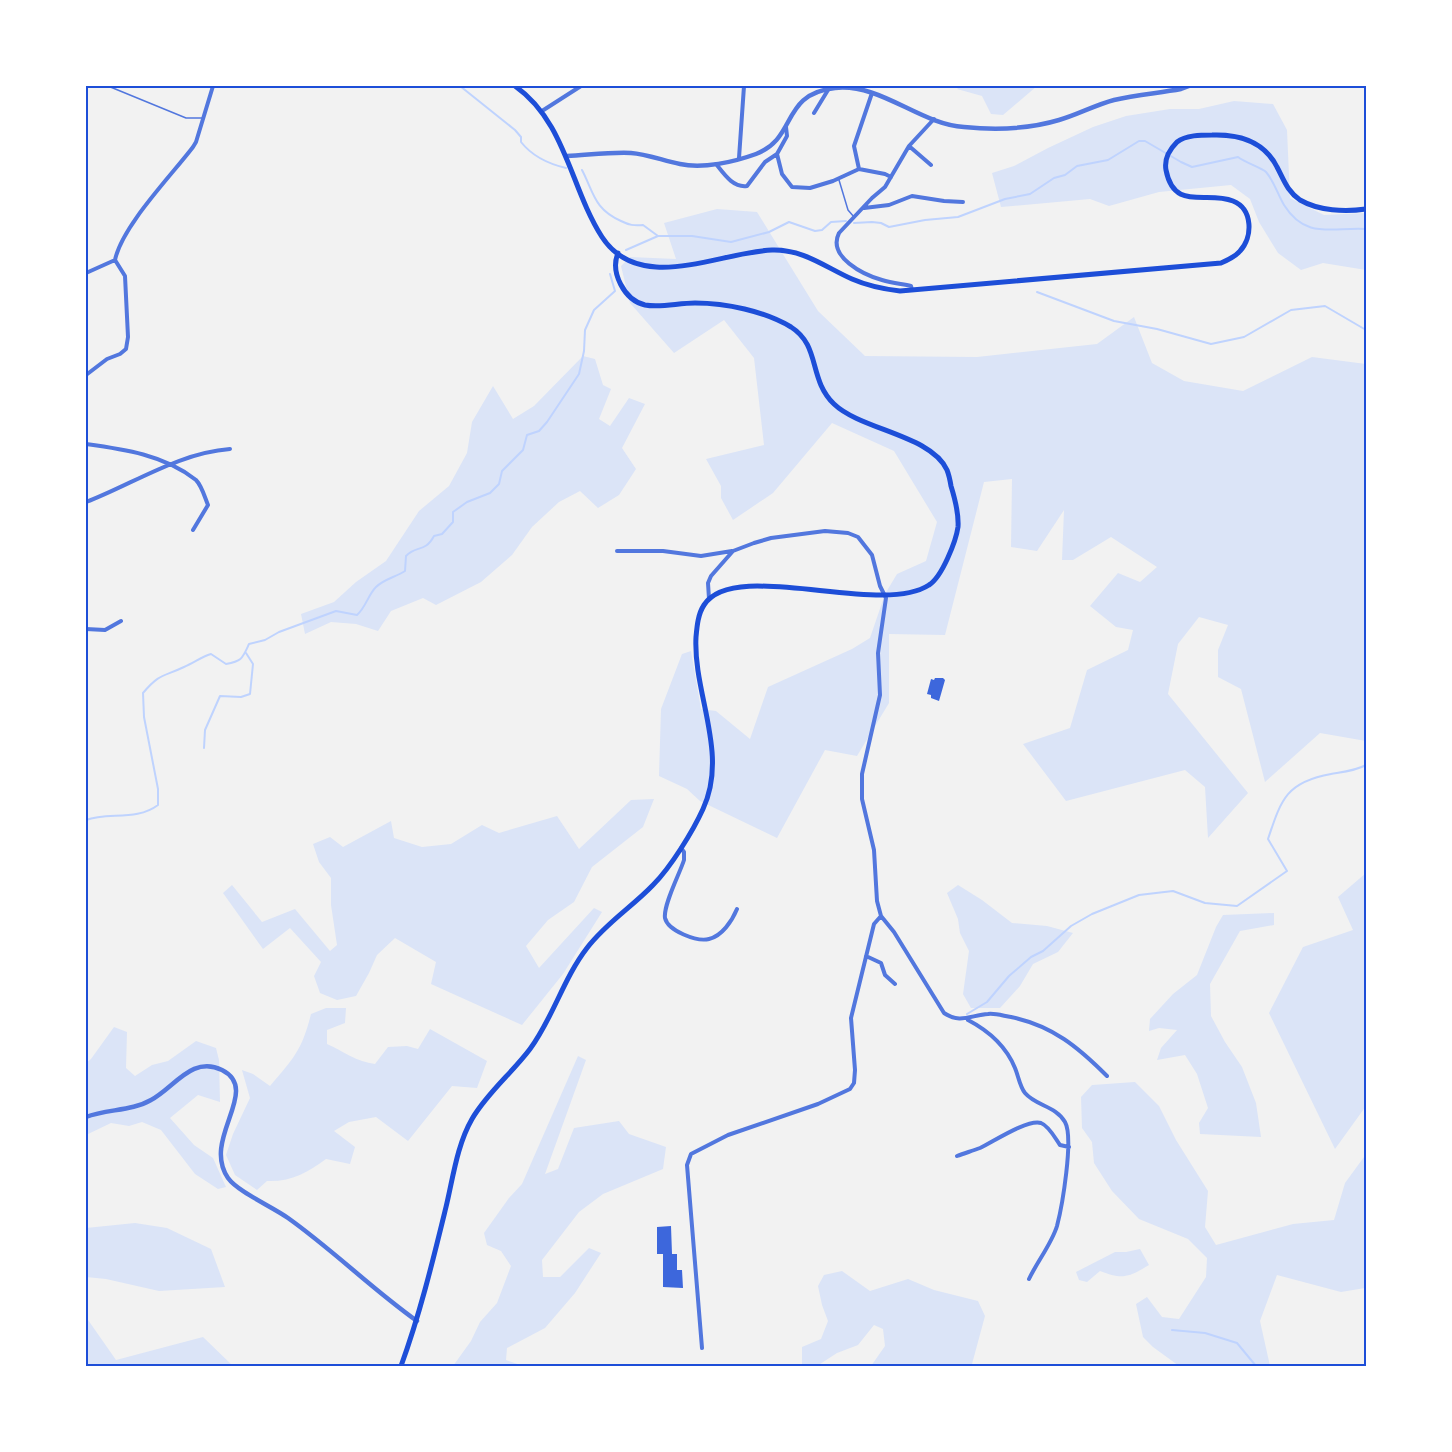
<svg xmlns="http://www.w3.org/2000/svg" width="1452" height="1452" font-family="Manrope,sans-serif">
	<style>
		.green { fill: #dbe4f7 }
		.lines { fill: none; stroke-linecap: round; stroke-linejoin: round }
		.stream { stroke: #bfd3fe; stroke-width: 2 }
		.building { fill: #3d67dc }
		.service { stroke: #5277de; stroke-width: 1.5 }
		.minor { stroke: #5277de; stroke-width: 4 }
		.tertiary { stroke: #5277de; stroke-width: 4.5 }
		.secondary { stroke: #1d4ed8; stroke-width: 5 }
		.neatline { fill: none; stroke: #1d4ed8; stroke-width: 2 }
	</style>
	<rect width="100%" height="100%" fill="#f2f2f2"/>
	<path class="green" d="M960,86h77l-34,29 -12,-1 -9,-18 -25,-7z
		M1234,101l39,3 14,26 3,68 34,17 42,-2v57l-43,-7 -22,7 -23,-17 -19,-31 -9,-23 -19,-14 -72,7 -50,14 -19,-7 -89,8 -9,-34 22,-7 34,-18 45,-21 33,-11 44,-7h29z
		M717,209l40,3 61,99 47,45 112,1 120,-13 37,-27 18,46 32,18 59,10 69,-34 54,7v377l-46,-8 -55,49 -24,-93 -23,-12v-27l10,-25 -29,-8 -21,27 -10,50 80,99 -40,45 -3,-51 -20,-17 -119,31 -43,-57 47,-16 17,-58 41,-20 5,-20 -17,-3 -26,-21 28,-33 22,9 17,-15 -46,-30 -38,23h-11l2,-50 -27,41 -26,-4 1,-68 -28,3 -39,153 -56,-1v69l-32,53 -32,-6 -48,88 -77,-37 -13,-12 -28,-13 2,-67 21,-55 9,-3 10,58 15,2 34,28 18,-52 84,-38 18,-11 15,-44 12,-20 29,-13 11,-39 -43,-71 -62,-28 -59,70 -40,27 -12,-22v-12l-15,-27 58,-14 -10,-87 -30,-38 -50,33 -44,-50 -9,-37 9,-9 46,2 -12,-36z
		M583,356l12,3 8,26 8,4 -12,30 11,7 19,-28 16,6 -23,44 14,21 -17,26 -21,13 -18,-17 -21,11 -27,25 -20,28 -31,27 -45,23 -13,-7 -32,13 -13,20 -22,-7 -25,-2 -26,12 -4,-20 33,-12 22,-20 30,-21 33,-50 30,-25 18,-33 5,-31 21,-36 20,33 21,-13z
		M654,799l-11,28 -51,40 -18,35 -26,18 -22,26 13,22 55,-60 8,4 -39,62 -41,51 -91,-41 5,-22 -41,-24 -18,17 -8,18 -13,23 -19,4 -17,-7 -6,-17 7,-14 -31,-34 -27,21 -40,-56 9,-8 30,37 33,-13 35,42 7,-6 -6,-40v-27l-12,-16 -6,-18 17,-7 13,10 48,-26 3,17 28,9 29,-3 31,-19 17,8 58,-17 22,33 52,-49z
		M1366,873v233l-31,43 -66,-136 34,-66 50,-17 -15,-33z
		M958,885l24,15 30,23 35,3 26,7 -15,19 -25,12 -13,22 -20,22h-29l-8,-14 6,-43 -9,-18 -2,-14 -11,-26z
		M1274,913v12l-34,6 -30,53 1,32 14,26 17,25 14,36 5,34 -61,-3 -1,-11 9,-15 -11,-34 -12,-19 -28,5 4,-12 16,-18 -18,-2 -10,3 1,-12 23,-25 24,-19 19,-48 7,-12z
		M326,1008h20l-1,15 -18,7v14c16,7 30,18 48,20l13,-17 19,-1 11,3 12,-20 57,32 -10,27 -25,-2 -44,55 -32,-24 -27,5 -15,9 21,16 -5,17 -24,-5c-19,14 -35,23 -59,22l-10,9 -22,-15 -9,-20 7,-21 17,-36 -8,-28 11,4 17,12c24,-28 32,-36 41,-72z
		M114,1027l13,5 -1,36 9,8 17,-11 16,-4 28,-20 20,7 3,12 1,42 -22,-7 -28,23 24,27 19,13 13,29 -8,2 -23,-15 -34,-44 -19,-8 -13,4 -18,-3 -25,12v-72l5,-4z
		M578,1056l8,4 -41,114 13,-5 16,-41 45,-7 10,13 37,13 -3,22 -60,25 -24,18 -37,48 1,17h17l29,-29 12,5 -26,40 -30,35 -38,20 -1,12 17,6h-70l18,-25 9,-19 17,-19 14,-37 -10,-15 -14,-6 -3,-12 25,-35 13,-14z
		M1135,1082l24,24 17,34 32,51 -3,36 11,18 77,-21 41,-4 11,-37 19,-26h2v128l-1,3 -24,4 -64,-17 -17,46 10,45h-91l-26,-19 -10,-10 -7,-33 11,-7 15,20 17,2 27,-42 1,-19 -19,-19 -49,-20 -27,-28 -18,-28 -2,-21 -10,-14 -1,-31 11,-12z
		M135,1223l32,5 44,21 14,38 -66,4 -53,-12 -20,-2v-49z
		M1140,1249l9,16c-20,12 -26,15 -49,6l-13,11 -8,-2 -3,-8 39,-20h11z
		M842,1271l28,20 38,-12 26,11 44,11 7,15 -13,48 -3,2h-98l14,-20 -2,-17 -9,-4 -16,20 -21,8 -20,13h-15v-19l19,-8 7,-18 -6,-16 -4,-19 6,-11z
		M86,1317l30,43 87,-23 30,29h-147z"/>
	<g class="lines">
		<path class="stream" d="M460,86l55,44 6,7v5c11,14 28,22 45,26
			M582,170c12,23 12,39 39,51 8,4 13,5 22,4l15,11h34l39,6 38,-10 20,-10 26,9 7,-1 9,-8 15,-1
			M854,223l18,-1 9,1 8,4 36,-7 33,-3 47,-18 25,-5 24,-16 11,-3 12,-9 31,-6 31,-19h6l36,21 11,5 46,-10c8,6 24,11 28,15 8,9 12,23 18,33 22,35 48,22 82,24
			M626,250l32,-14
			M1037,292l77,29 43,8 54,15 33,-7 47,-27 34,-4 41,24
			M204,748l1,-18 15,-34 21,1 9,-3 3,-30 -7,-11
			M86,820c22,-8 51,1 72,-15v-16l-14,-72 -1,-24c17,-20 20,-16 41,-26 10,-4 17,-10 27,-13l15,10c16,-3 16,-5 23,-20l16,-4 14,-8 57,-21 21,4c9,-8 11,-20 19,-28 8,-8 20,-10 29,-16l1,-15c10,-11 19,-3 28,-20l8,-2 11,-12v-10l14,-10 23,-9 9,-9 3,-13 21,-21 4,-15 12,-4 8,-9 32,-48 5,-23 1,-21 9,-20 21,-19 -5,-17
			M967,1014l20,-12 22,-26 22,-19 12,-6 28,-25 21,-12 47,-19 34,-4 32,12 32,3 50,-35 -19,-32c13,-39 18,-57 63,-65 12,-2 24,-3 35,-9
			M1172,1330l33,3 32,10 19,23"/>
	</g>
	<path class="building" d="M935,678h8l2,2 -6,21 -8,-3v-3l-4,-1 4,-15 3,1z
		M671,1226l1,28h5v16h5l1,18 -20,-1v-33h-6v-27z"/>
	<g class="lines">
		<path class="service" d="M108,86l78,32h17
			M839,180l9,30 6,7"/>
		<path class="minor" d="M542,111l39,-25
			M814,113l14,-23
			M786,127l1,9 -10,18 5,20 10,13 18,1 23,-7 26,-12 26,5 6,3
			M909,146l22,19
			M739,158l5,-72
			M716,164c8,10 17,24 31,22l18,-24 12,-8
			M859,169l-5,-23 18,-53
			M864,208l25,-3 23,-9 32,5 19,1
			M86,273l29,-13c7,-34 56,-84 78,-113l3,-5 17,-56
			M912,290l-1,-4c-9,-2 -19,-3 -29,-6 -18,-5 -55,-23 -43,-47l33,-35 13,-11 24,-41 25,-27
			M86,375l21,-16 13,-5 6,-5 2,-12 -3,-61 -10,-16
			M86,444c37,5 79,11 110,36 6,6 9,18 12,25l-15,25
			M86,502c47,-18 92,-49 144,-53
			M617,551h46l38,5 31,-5
			M709,599l-1,-16 3,-7 22,-25 21,-8 17,-5 54,-7 23,2 10,4 14,18 8,31 6,12 -8,55 2,42 -18,79v25l12,51 3,51 4,15 13,16 50,81c16,11 27,2 44,1 7,-1 16,2 23,3 42,9 67,30 96,59
			M86,629l19,1 16,-9
			M681,848l3,4v8c-4,13 -21,45 -19,58 3,13 32,24 44,21 13,-3 23,-18 28,-30
			M866,956l15,7 4,12 10,9
			M968,1020c21,11 38,26 47,48 3,7 5,19 10,25 11,13 31,13 40,29 9,16 -3,85 -8,104 -5,17 -20,36 -28,53
			M957,1156c8,-3 15,-5 23,-8 13,-6 47,-29 61,-25 8,3 14,15 19,22l9,2
			M702,1348l-15,-183 4,-11 37,-19 90,-31 32,-15 4,-6 1,-13 -4,-52 23,-94 7,-8"/>
		<path class="tertiary" d="M567,156c21,-1 43,-4 64,-3 16,1 33,8 49,11 23,5 54,-2 76,-10 42,-16 24,-60 79,-66 46,-5 84,36 129,39 30,3 65,2 95,-7 18,-5 36,-15 55,-20 22,-5 45,-7 67,-11l8,-3
			M86,1117c21,-8 46,-6 65,-17 23,-12 41,-45 71,-30 40,20 -21,69 6,108 10,14 45,29 60,40 45,32 84,71 129,103"/>
		<path class="secondary" d="M515,86c51,36 55,101 87,151 38,58 117,15 170,13 31,-1 53,17 80,29 16,7 31,10 48,12l321,-28c7,-3 14,-6 19,-12 13,-14 13,-42 -7,-50 -26,-11 -59,11 -67,-31 -2,-11 3,-20 11,-28 9,-7 24,-7 35,-7 27,-1 52,6 65,32 7,13 10,24 23,33 19,11 45,12 66,9
			M401,1366c19,-52 32,-106 45,-159 7,-29 11,-62 26,-88 15,-26 40,-46 58,-70 23,-31 33,-70 57,-101 19,-25 45,-41 66,-63 18,-18 40,-54 50,-76 26,-56 -10,-115 -7,-172 1,-11 2,-23 8,-32 30,-47 176,12 225,-20 13,-8 27,-44 29,-58 1,-14 -3,-28 -7,-41 -1,-6 -2,-11 -4,-16 -16,-35 -86,-40 -113,-66 -26,-25 -13,-58 -43,-77 -27,-16 -65,-24 -96,-24 -17,0 -34,5 -50,2 -21,-5 -35,-33 -27,-52"/>
	</g>
	<rect width="1452" height="1452" fill="none" stroke="#ffffff" stroke-width="174"/>
	<rect x="87" y="87" width="1278" height="1278" class="neatline"/>
</svg>
